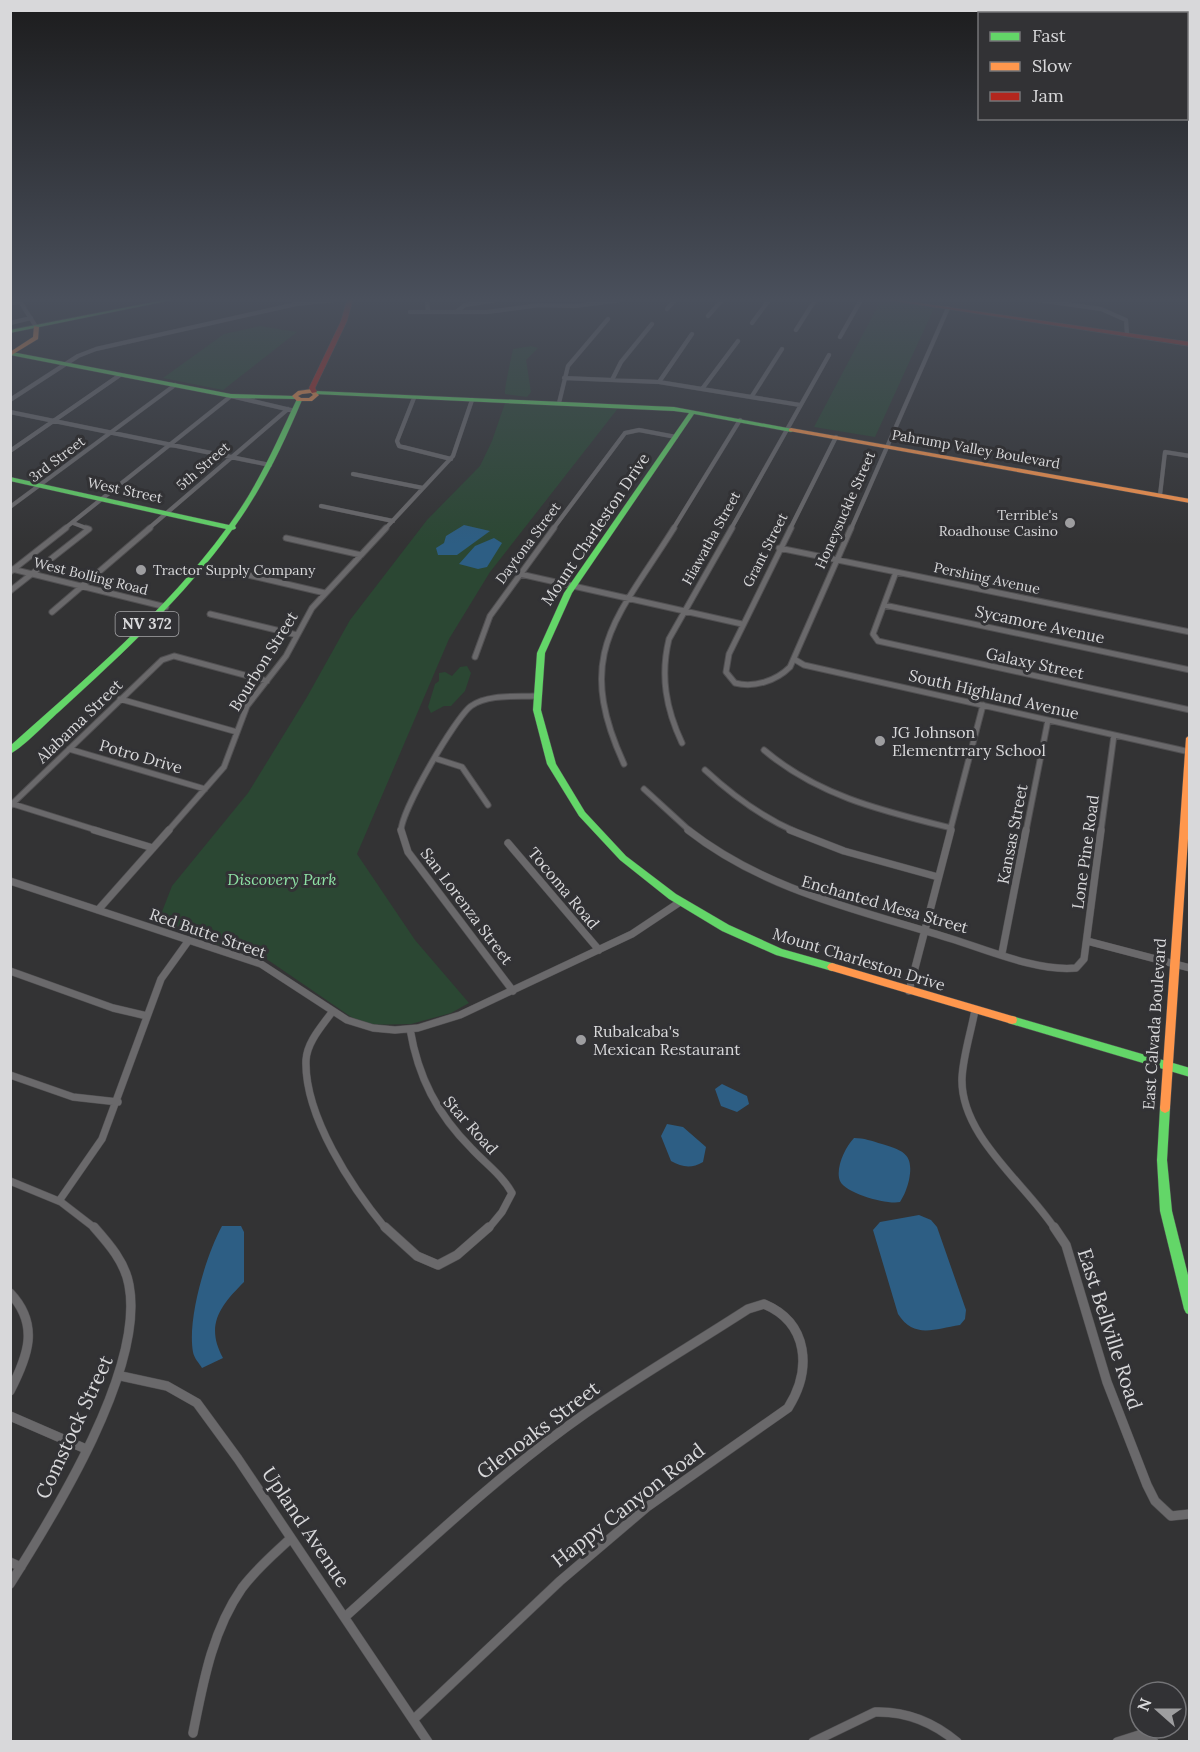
<svg xmlns="http://www.w3.org/2000/svg" width="1200" height="1752" font-family="Lora,serif">
	<style>
		.green { fill: #2b4733 }
		.water { fill: #2d5e84 }
		.lines { fill: none; stroke-linecap: round; stroke-linejoin: round }
		.street-far3-casing { stroke: #515052; stroke-width: 4.5 }
		.street-far2-casing { stroke: #515052; stroke-width: 7 }
		.street-far1-casing { stroke: #515052; stroke-width: 8 }
		.street-casing { stroke: #515052; stroke-width: 10 }
		.fast-casing { stroke: #515052; stroke-width: 1 }
		.slow-casing { stroke: #515052; stroke-width: 1 }
		.jam-casing { stroke: #515052; stroke-width: 1 }
		.street-far3 { stroke: #6a696b; stroke-width: 4 }
		.street-far2 { stroke: #6a696b; stroke-width: 5 }
		.street-far1 { stroke: #6a696b; stroke-width: 7 }
		.street { stroke: #6a696b; stroke-width: 9 }
		.fast { fill: #63d668; fill-rule: evenodd }
		.slow { fill: #ff974d; fill-rule: evenodd }
		.jam { fill: #b3261e; fill-rule: evenodd }
		.poi-dot { fill: #9e9ea0; stroke: #323235; stroke-width: 2 }
		.labels { text-anchor: middle; stroke-width: 6; stroke-linejoin: round; paint-order: stroke }
		.far-street-label { font-size: 14px; fill: #d8d8da; stroke: #323235 }
		.far-poi-label { font-size: 14px; fill: #d8d8da; stroke: #323235; text-anchor: end }
		.shield { fill: #323235; stroke: #a6a6a8; stroke-width: 1.5 }
		.shield-label { font-size: 15px; font-weight: bold; fill: #d8d8da }
		.street-label { font-size: 16px; fill: #d8d8da; stroke: #323235 }
		.poi-label { font-size: 16px; fill: #d8d8da; stroke: #323235; text-anchor: start }
		.park-label { font-size: 16px; font-style: italic; fill: #8de1a4; stroke: #323235 }
		.near-street-label { font-size: 20px; fill: #d8d8da; stroke: #323235 }
	</style>
	<rect width="100%" height="100%" fill="#333334"/>
	<path class="green" d="M881,300l53,8 -59,129 -61,-10z
		M260,326l37,6 -74,58 -60,-12 61,-44z
		M531,346l7,2 -12,12 5,32 -4,5 -22,-3c-1,-5 6,-35 8,-45z
		M505,403l114,4 -129,165 -41,67 -92,215 58,86 54,63 -18,10 -40,11 -48,1 -98,-67 -52,-15 -55,-21 14,-36 76,-93 59,-96 43,-77 77,-100 53,-54 12,-25z
		M467,666l4,7 -6,18 -14,15h-7l-13,7 -3,-6 7,-23 4,-3v-8l6,-1 7,4 8,-9z"/>
	<path class="water" d="M464,525l26,6 -33,24h-19l-2,-7 8,-5 2,-7z
		M494,538l8,5 -15,24 -9,2 -19,-5 16,-18z
		M722,1084l25,12 2,8 -12,8 -16,-6 -6,-17z
		M667,1124l16,3 23,20 -3,15c-12,7 -21,5 -32,-1l-10,-25z
		M854,1138c10,0 18,3 28,6 22,7 32,10 27,36 -2,8 -4,14 -9,22 -12,3 -54,-8 -60,-21 -5,-12 5,-34 14,-43z
		M919,1215l12,5 6,7 29,83 -1,9 -5,6c-26,4 -46,14 -62,-11l-25,-84 7,-8z
		M222,1226h19l3,6v50c-24,24 -39,43 -21,76l-21,10c-3,-5 -8,-10 -9,-16 -6,-33 13,-97 29,-126z"/>
	<g class="lines">
		<defs>
			<path id="street-far3" d="M19,300l16,25
				M427,300l1,12
				M1038,300l63,9 25,11 1,14
				M10,303l10,-1
				M667,309l8,-9
				M410,312h77l53,-7 35,1 46,-6
				M456,312l9,-7 31,-5
				M708,316l14,-16
				M10,323l21,-5
				M752,323l17,-23
				M796,330l19,-30
				M840,337l21,-37
				M564,378l95,4 141,23
				M612,380l9,-18 31,-38
				M659,382l33,-48
				M702,389l36,-48
				M752,396l30,-47
				M414,398l-17,43 2,5 52,13
				M10,400l68,-44 18,-7 200,-45 38,-4
				M559,403l9,-37 40,-47
				M10,412l260,53
				M10,451l110,-76
				M353,474l70,14
				M1160,495l5,-43 25,4
				M321,506l72,15
				M10,507l165,-122
				M73,523l16,6
				M64,529l167,-133 64,15
				M148,529l140,-120
				M385,529l68,-73 19,-56
				M553,529l72,-96 14,-3 37,7
				M673,529l67,-109
				M731,529l98,-174
				M790,529l46,-92
				M851,529l97,-221"/>
			<path id="street-far2" d="M791,528l-62,126 -3,18 9,11c19,5 41,-2 55,-16l61,-139
				M286,538l75,17
				M779,548l411,84
				M12,569l154,38
				M10,572l56,-44
				M896,572l-23,62 5,7 312,69
				M520,574l222,50
				M248,575l77,18
				M10,591l79,-62 -3,-1
				M884,605l306,65
				M52,612l98,-84
				M210,614l87,21
				M475,657l15,-41 64,-88
				M794,659l10,6 386,87
				M120,699l117,33
				M682,743c-16,-34 -22,-67 -13,-104l63,-111
				M69,749l136,40
				M764,750c54,46 119,61 187,78
				M437,759l25,8 26,38
				M624,764c-51,-111 -7,-145 50,-236
				M705,770c27,25 55,46 89,61
				M644,789l46,42
				M13,804l86,27
				M10,806l152,-146 12,-4 93,25
				M168,831l56,-64 23,-61 39,-50 26,-48 74,-80
				M401,831c0,-20 54,-113 70,-125 17,-12 45,-9 64,-10
				M950,831l33,-126
				M1026,831l22,-111
				M1101,831l13,-96"/>
			<path id="street-far1" d="M94,830l59,18
				M401,830l7,22 105,139
				M688,830c78,61 171,80 264,109 35,11 87,33 124,29l8,-9 17,-129
				M790,830l54,21 94,26
				M508,843l91,107
				M10,881l251,83 86,56 26,8 22,2 23,-2 42,-13 172,-81 48,-32
				M98,910l71,-80
				M1087,941l103,27
				M1002,953l24,-123
				M10,971l103,37 34,8
				M909,991l42,-161
				M975,1010c-4,22 -12,46 -13,68 -2,58 64,106 93,151
				M332,1012c-10,14 -25,30 -26,48 -2,56 46,128 80,169
				M410,1029c8,48 27,85 62,120 14,15 30,26 40,44l-10,19 -14,17
				M10,1075l63,22 45,5
				M10,1181l51,21 35,27
				M59,1201l43,-62 59,-160 28,-39"/>
			<path id="street" d="M385,1227l32,29 21,9 19,-10 32,-28
				M1054,1227l12,18 41,137 40,103 8,16 16,15 19,-2
				M10,1293c30,32 18,63 0,98
				M121,1376l46,10 30,17 41,56 190,283
				M10,1416l76,33
				M10,1562l11,5
				M10,1584c45,-71 135,-216 119,-299 -4,-23 -20,-41 -35,-58
				M345,1617c78,-70 155,-144 241,-204 53,-37 108,-69 162,-104l16,-5c45,19 48,66 24,104l-141,99 -87,74 -146,138
				M193,1733c10,-50 19,-102 49,-145 14,-19 32,-34 49,-50
				M813,1742l62,-30c31,-1 58,10 82,30
				M1117,1742l22,-7 15,7"/>
			<path id="fast" d="M164,300h8l-162,33v-3z
				M12,352l219,42 64,2 7,4c-19,45 -39,87 -67,126l1,2 -1,1 -3,1c-48,67 -109,123 -170,179 -14,12 -37,37 -52,45v-8c76,-68 156,-135 216,-217l-216,-48v-4l219,48c30,-41 46,-80 68,-126l-66,-1 -221,-43v-2z
				M316,391l358,16 119,22v2l-2,1 -97,-18 -122,179 -27,60 -4,57 15,54 29,48 41,44 50,38 53,31 53,24 53,15 2,3 -2,3 -3,1 -56,-16 -54,-24 -53,-32 -49,-39 -41,-44 -32,-52 -14,-54 4,-57 27,-60 125,-180 -15,-2 -360,-17 -1,-1z
				M1012,1016l178,52v9l-182,-54 -1,-3 1,-3z
				M1165,1103l4,2 1,3 -3,52 5,51 18,72v32l-4,-2 -2,-4 -24,-98 -3,-51 3,-52 1,-3z"/>
			<path id="slow" d="M34,326l5,1 -1,12 -28,17v-4l23,-15z
				M312,389l7,6 -7,6h-15l-5,-5 6,-5zM311,393l2,2 -4,3h-8l-3,-2 4,-2z
				M791,428l399,71v4l-401,-72v-2z
				M1190,735v74l-20,299 -1,3 -4,2 -4,-2 -1,-3 26,-370z
				M832,963l180,53 4,1 1,3 -1,3 -4,1 -183,-54 -2,-3 2,-3z"/>
			<path id="jam" d="M347,300h6l-6,21 -32,67 2,4 -5,1 -3,-5 32,-67z
				M888,300h10l292,42v4z"/>
		</defs>
		<use href="#street-far3" class="street-far3-casing"/>
		<use href="#street-far2" class="street-far2-casing"/>
		<use href="#street-far1" class="street-far1-casing"/>
		<use href="#street" class="street-casing"/>
		<use href="#fast" class="fast-casing"/>
		<use href="#slow" class="slow-casing"/>
		<use href="#jam" class="jam-casing"/>
		<use href="#street-far3" class="street-far3"/>
		<use href="#street-far2" class="street-far2"/>
		<use href="#street-far1" class="street-far1"/>
		<use href="#street" class="street"/>
		<use href="#fast" class="fast"/>
		<use href="#slow" class="slow"/>
		<use href="#jam" class="jam"/>
	</g>
	<linearGradient id="sky" x2="0" y2="1"><stop stop-color="#1c1c1d"/><stop offset="0.55" stop-color="#4a505c"/><stop offset="1" stop-color="#4a505c" stop-opacity="0"/></linearGradient>
	<rect width="1200" height="545" fill="url(#sky)"/>
	<g class="poi-dot">
		<circle cx="1070" cy="523" r="6"/>
		<circle cx="141" cy="570" r="6"/>
		<circle cx="880" cy="741" r="6"/>
		<circle cx="581" cy="1040" r="6"/>
	</g>
	<g class="labels">
		<g class="far-street-label">
			<text transform="translate(976 449) rotate(10)" y="5">Pahrump Valley Boulevard</text>
			<text transform="translate(57 459) rotate(-37)" y="5">3rd Street</text>
			<text transform="translate(203 466) rotate(-41)" y="5">5th Street</text>
			<text transform="translate(125 490) rotate(12)" y="5">West Street</text>
			<text transform="translate(845 510) rotate(-66)" y="5">Honeysuckle Street</text>
			<text transform="translate(711 538) rotate(-61)" y="5">Hiawatha Street</text>
			<text transform="translate(528 543) rotate(-53)" y="5">Daytona Street</text>
			<text transform="translate(765 550) rotate(-63)" y="5">Grant Street</text>
			<text transform="translate(91 576) rotate(14)" y="5">West Bolling Road</text>
			<text transform="translate(987 578) rotate(12)" y="5">Pershing Avenue</text>
		</g>
		<g class="far-poi-label">
			<text x="1058" y="520">Terrible's<tspan x="1058" dy="16">Roadhouse Casino</tspan></text>
			<text x="153" y="575" text-anchor="start">Tractor Supply Company</text>
		</g>
		<rect class="shield" x="115.5" y="612" width="63" height="24" rx="4.5"/>
		<g class="shield-label">
			<text x="147" y="629">NV 372</text>
		</g>
		<g class="street-label">
			<text transform="translate(595 529) rotate(-56)" y="6">Mount Charleston Drive</text>
			<text transform="translate(1040 624) rotate(12)" y="6">Sycamore Avenue</text>
			<text transform="translate(263 661) rotate(-58)" y="6">Bourbon Street</text>
			<text transform="translate(1035 663) rotate(12)" y="6">Galaxy Street</text>
			<text transform="translate(994 694) rotate(13)" y="6">South Highland Avenue</text>
			<text transform="translate(79 721) rotate(-44)" y="6">Alabama Street</text>
			<text transform="translate(141 756) rotate(16)" y="6">Potro Drive</text>
			<text transform="translate(1012 834) rotate(-79)" y="6">Kansas Street</text>
			<text transform="translate(1085 852) rotate(-82)" y="6">Lone Pine Road</text>
			<text transform="translate(564 888) rotate(50)" y="6">Tocoma Road</text>
			<text transform="translate(885 904) rotate(16)" y="6">Enchanted Mesa Street</text>
			<text transform="translate(467 906) rotate(53)" y="6">San Lorenza Street</text>
			<text transform="translate(208 933) rotate(19)" y="6">Red Butte Street</text>
			<text transform="translate(859 959) rotate(17)" y="6">Mount Charleston Drive</text>
			<text transform="translate(1154 1024) rotate(-86)" y="6">East Calvada Boulevard</text>
			<text transform="translate(471 1125) rotate(48)" y="6">Star Road</text>
		</g>
		<g class="poi-label">
			<text x="892" y="738">JG Johnson<tspan x="892" dy="18">Elementrrary School</tspan></text>
			<text x="593" y="1037">Rubalcaba's<tspan x="593" dy="18">Mexican Restaurant</tspan></text>
		</g>
		<g class="park-label">
			<text x="282" y="885">Discovery Park</text>
		</g>
		<g class="near-street-label">
			<text transform="translate(1110 1329) rotate(72)" y="7">East Bellville Road</text>
			<text transform="translate(74 1427) rotate(-65)" y="7">Comstock Street</text>
			<text transform="translate(538 1430) rotate(-37)" y="7">Glenoaks Street</text>
			<text transform="translate(628 1505) rotate(-38)" y="7">Happy Canyon Road</text>
			<text transform="translate(306 1527) rotate(56)" y="7">Upland Avenue</text>
		</g>
	</g>
	<rect width="1200" height="1752" fill="none" stroke="#d8d8da" stroke-width="24"/>
	<rect x="978" y="12" width="210" height="108" fill="#323235" stroke="#747477" stroke-width="1.5"/>
	<rect x="990" y="32" width="30" height="9" fill="#63d668" stroke="#747477" stroke-width="1.5"/>
	<text x="1032" y="42" font-size="18" fill="#d8d8da">Fast</text>
	<rect x="990" y="62" width="30" height="9" fill="#ff974d" stroke="#747477" stroke-width="1.5"/>
	<text x="1032" y="72" font-size="18" fill="#d8d8da">Slow</text>
	<rect x="990" y="92" width="30" height="9" fill="#b3261e" stroke="#747477" stroke-width="1.5"/>
	<text x="1032" y="102" font-size="18" fill="#d8d8da">Jam</text>
	<g transform="translate(1158 1710) rotate(291)"><circle r="28" fill="#323235" stroke="#747477" stroke-width="1.5"/>
	<path d="M0-4.5L10 22L0 15L-10 22Z" fill="#9e9ea0"/>
	<text y="-9" font-size="16" font-weight="bold" text-anchor="middle" fill="#d8d8da">N</text>
	</g>
</svg>
